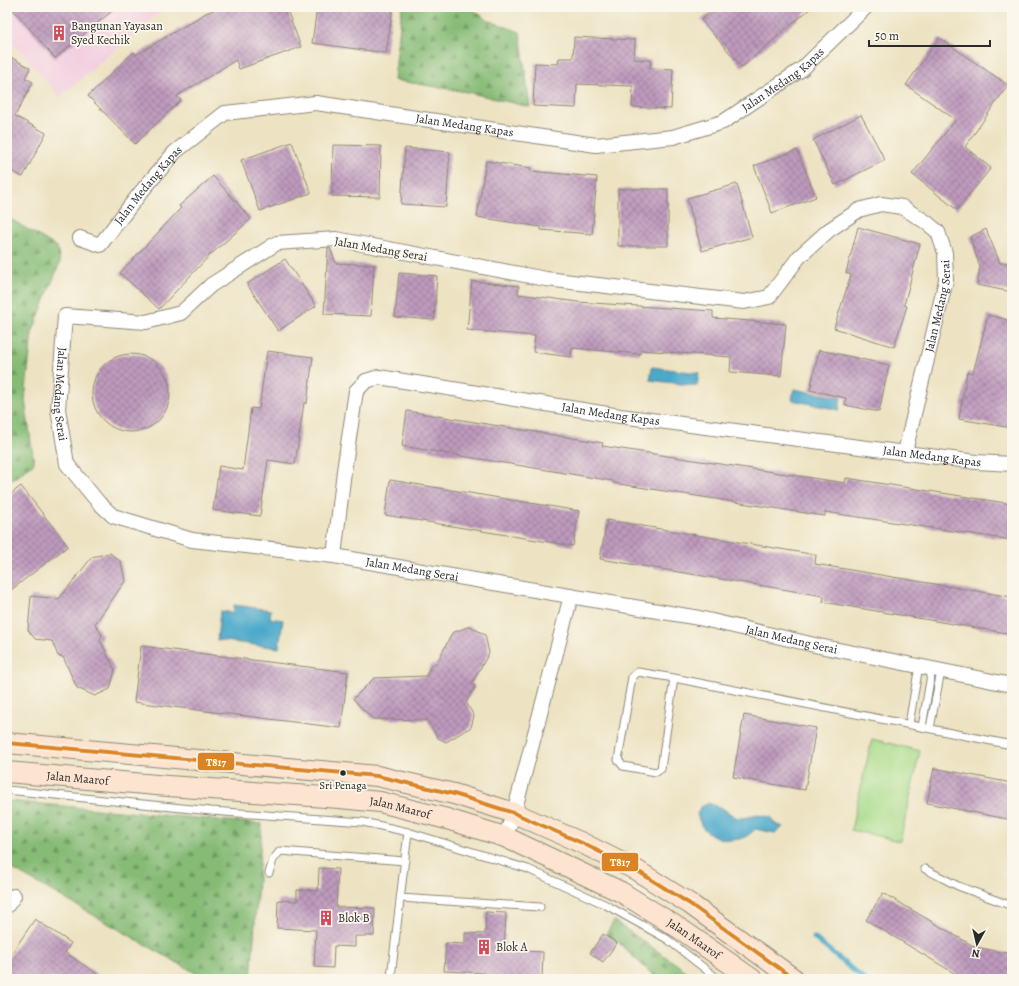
<svg xmlns="http://www.w3.org/2000/svg" width="1019" height="986" font-family="Alegreya,serif">
	<style>
		.built { fill: #f3cfe0 }
		.green { fill: #a9db8a; stroke: #6a835a }
		.forest { fill: url(#forest-firs); stroke: #587350 }
		.water { fill: #4ba9ca; stroke: #3b6a7a }
		.lines { fill: none; stroke-linecap: round; stroke-linejoin: round }
		.stream { stroke: #4ba9ca; stroke-width: 5 }
		.building { fill: url(#building-cross-hatch) }
		.lane-casing { stroke: #8c8777; stroke-width: 9 }
		.street-casing { stroke: #8c8777; stroke-width: 16 }
		.secondary-casing { stroke: #8c8777; stroke-width: 22 }
		.lane { stroke: #fff; stroke-width: 7 }
		.street { stroke: #fff; stroke-width: 14 }
		.secondary { stroke: #fde4d0; stroke-width: 20 }
		.bus-1-casing { stroke: #fbf7ec; stroke-width: 7 }
		.bus-1 { stroke: #db8427; stroke-width: 4 }
		.bus-dot { fill: #2b2b2b; stroke: #fbf7ec; stroke-width: 1.5 }
		.labels { text-anchor: middle; stroke-width: 3.5; stroke-linejoin: round; paint-order: stroke }
		.bus-label { font-size: 11px; fill: #2b2b2b; stroke: #fbf7ec }
		.poi-label { font-size: 12px; fill: #2b2b2b; stroke: #fbf7ec; text-anchor: start }
		.street-label { font-size: 12px; fill: #2b2b2b; stroke: #fbf7ec }
		.line-badge { stroke: #fbf7ec; stroke-width: 1.5 }
		.badge-label { font-size: 11px; text-anchor: middle; font-weight: bold; fill: #fff }
	</style>
	<defs>
		<pattern id="forest-firs" width="22" height="20" patternUnits="userSpaceOnUse"><rect width="22" height="20" fill="#86bb76"/><path d="M5 1l3.5 6h-7zM16 11l3.5 6h-7z" fill="#6e9861"/></pattern>
		<pattern id="building-cross-hatch" width="8" height="8" patternUnits="userSpaceOnUse"><rect width="8" height="8" fill="#be9abd"/><path d="M0 0l8 8M0 8l8-8" fill="none" stroke="#9b7e9a"/></pattern>
	</defs>
	<rect width="100%" height="100%" fill="#fbf7ec"/>
	<filter id="ink" filterUnits="userSpaceOnUse"><feTurbulence type="fractalNoise" baseFrequency=".025" numOctaves="2"/><feDisplacementMap in="SourceGraphic" scale="8" xChannelSelector="R" yChannelSelector="G"/><feConvolveMatrix kernelMatrix="1 2 1 2 8 2 1 2 1" color-interpolation-filters="sRGB"/></filter>
	<filter id="wash" filterUnits="userSpaceOnUse"><feTurbulence type="fractalNoise" baseFrequency=".012" numOctaves="4" result="noise"/><feDisplacementMap in="SourceGraphic" scale="16" xChannelSelector="R" yChannelSelector="G"/><feGaussianBlur stdDeviation="0.9" result="paint"/><feColorMatrix in="noise" values="0 0 0 0 0 0 0 0 0 0 0 0 0 0 0 0 0 1.4 0 .05"/><feComposite in="paint" operator="in"/></filter>
	<g filter="url(#wash)">
		<rect width="100%" height="100%" fill="#ede3c3"/>
		<path class="built" d="M7,7h159l-106,90 -53,-61z"/>
		<path class="green" d="M872,739l48,12 -20,90 -49,-11z"/>
		<path class="forest" d="M402,7h68l17,13 33,12 10,75 -63,-15 -73,-12z
			M7,217l50,30 3,15 -28,71 -7,67 9,63 -27,21z
			M7,801l255,23 -11,155h-45l-199,-113z
			M614,921l84,58h-41l-39,-37 -12,-8z"/>
		<path class="water" d="M652,367l47,6 -2,13 -47,-6z
			M794,389l47,9 -2,12 -47,-10z
			M234,605l37,5 -1,8 13,2 -4,28 -62,-8 3,-29 13,2z
			M708,803l14,5 13,9 8,1 15,-3 13,2 3,6 9,4 -8,6 -20,-4c-13,16 -37,13 -51,0 -4,-4 -5,-10 -7,-15l3,-6z"/>
		<g class="lines">
			<path class="stream" d="M814,938l50,41"/>
		</g>
		<g id="blocks">
			<path class="building" d="M11,7h106l-62,51z
				M221,7h65l15,40 -62,22 -3,-9 -59,36 4,4 -46,44 -47,-48 46,-44 2,3 70,-42z
				M317,7h76l-7,46 -74,-10z
				M717,7h95l-70,60 -41,-47z
				M574,37l61,3 -1,19 17,1 -1,8 23,1 -2,40 -39,-2 1,-21 -56,-2 -1,24 -43,-2 2,-43 23,1 1,-6h14z
				M939,38l69,47 -43,62 26,21 -34,42 -45,-36 44,-54 -50,-35z
				M7,55l23,13 -5,10 8,4 -18,34 31,17 -23,44 -16,-8z
				M861,115l24,45 -50,25 -22,-45z
				M292,142l19,51 -51,18 -19,-51z
				M333,145l48,1 -1,51 -48,-1z
				M405,148l45,4 -4,55 -45,-3z
				M797,150l19,47 -44,16 -18,-47z
				M486,161l45,7 -1,3 67,6 -5,57 -51,-4v-3l-64,-10z
				M213,176l38,43 -42,37 -50,53 -39,-36 61,-65 -2,-2z
				M737,184l15,53 -50,14 -15,-53z
				M618,189h50v57h-50z
				M858,227l62,17 -16,61 3,1 -13,41 -60,-19 17,-53 -5,-2z
				M986,229l14,34h12v29l-35,-7 3,-18 -10,-30z
				M328,248h2l6,15 38,2 -3,51 -47,-2z
				M285,259l31,47 -38,25 -31,-47z
				M399,273l38,3 -3,44 -39,-3z
				M472,281l47,5 -1,8 60,8 135,9v7l73,6 -5,52 -51,-4 1,-15 -90,-7 -1,4 -68,-6 -1,9 -38,-5 2,-16 -68,-6z
				M988,315l24,6v107l-53,-9 8,-47 6,1z
				M819,350l70,15 -10,47 -34,-7 1,-7 -36,-8z
				M267,351l46,6 -6,46h-3l-9,61 -27,-4 -8,56 -47,-6 6,-44 24,4 8,-62 8,1z
				M92 393a39 39 0 1 1 78 0a39 39 0 1 1-78 0Z
				M407,411l196,32 -1,3 243,37 1,-5 166,26v36l-187,-28v4l-212,-33v-2l-211,-35z
				M390,480l189,31 -6,35 -188,-31z
				M21,486l47,60 -61,47v-96z
				M607,520l209,35 -1,9 197,33v37l-189,-32 1,-6 -224,-37z
				M110,553l11,9 4,19 -30,43 7,11 -2,5 15,30 -5,19 -15,7 -18,-8 -14,-31 -5,-1 -6,-15 -17,-2 -7,-9 3,-34 28,3 33,-42z
				M470,626l15,9 4,18 -17,30 3,4 -9,15 8,14 -3,11 -25,15 -8,-4 -11,-18 -54,-1 -20,-20 21,-21 52,-2 5,-11 6,-2 15,-30z
				M141,646l207,26 -7,56 -207,-26z
				M744,715l72,13 -11,62 -72,-13z
				M934,768l78,15v37l-85,-17z
				M319,868l19,1 -2,38 39,1 -1,28h-19v11l-21,-1 -1,22 -19,-1 2,-37 -39,-2 1,-28 19,1v-11l21,1z
				M883,893l92,54 37,7v25h-48l-98,-59z
				M486,912l20,1 -2,37 39,2 -1,27h-58v-6l-40,-2 2,-28 19,1v-11l20,1z
				M35,919l36,24 -6,9 39,27h-97v-19z
				M603,934l14,9 -14,19 -13,-9z"/>
		</g>
	</g>
	<g filter="url(#ink)">
		<use href="#blocks" fill-opacity="0" stroke="#8c8777" stroke-width="1"/>
		<g class="lines">
			<defs>
				<path id="lane" d="M674,678l-13,91 -5,3 -33,-6 -5,-6 14,-83 6,-5 36,6 338,67
					M909,724l10,-58
					M922,727l10,-58
					M930,728l11,-57
					M7,790l204,21 152,11 45,10 120,37 78,36 61,34 51,40
					M925,869l33,17 54,20
					M269,873l4,-13 7,-9 125,10
					M400,898l140,9
					M391,977l17,-145"/>
				<g id="street">
					<path id="s1" d="M80,238l20,7 41,-53 34,-40 50,-39 91,-10 280,42 77,-8 50,-15 18,-12 61,-41 64,-62"/>
					<path id="s2" d="M905,452l41,-172 -1,-27 -7,-21 -12,-10 -24,-15 -21,-3 -22,6 -30,20 -30,27 -30,40 -25,5 -198,-23 -210,-40 -59,4 -66,42 -30,28 -35,9 -81,-6 -7,93 9,55 31,38 15,14 79,24 142,16 365,62 120,28 193,39"/>
					<path id="s3" d="M334,556l10,-85 12,-80 10,-10 13,-4 241,39 356,46 36,2"/>
					<path d="M505,837l9,-24 57,-217"/>
					<path d="M7,906l7,-10"/>
				</g>
				<g id="secondary">
					<path d="M7,743l370,33 77,18 60,19 68,30 54,27 54,34 104,75"/>
					<path id="s4" d="M7,772l161,14 172,12 40,4 67,17 58,18 116,55 61,38 70,49"/>
				</g>
			</defs>
			<use href="#lane" class="lane-casing"/>
			<use href="#street" class="street-casing"/>
			<use href="#secondary" class="secondary-casing"/>
			<use href="#lane" class="lane"/>
			<use href="#street" class="street"/>
			<use href="#secondary" class="secondary"/>
			<defs>
				<path id="bus-1" d="M7,743l370,33 77,18 60,19 68,30 54,27 54,34 104,75"/>
			</defs>
			<use href="#bus-1" class="bus-1-casing"/>
			<use href="#bus-1" class="bus-1"/>
		</g>
	</g>
	<defs>
		<symbol id="building-bare" viewBox="-9 -9 18 18"><path d="M-4-6H4V6H1V3H-1V6H-4ZM-2.5-4.3h1.7v1.8h-1.7ZM.8-4.3h1.7v1.8H.8ZM-2.5-1h1.7V.8h-1.7ZM.8-1h1.7V.8H.8Z" fill="#d1495b" stroke="#fbf7ec" stroke-width="2.5" paint-order="stroke"/></symbol>
	</defs>
	<g fill-rule="evenodd">
		<use href="#building-bare" x="48" y="22" width="22" height="22"/>
		<use href="#building-bare" x="315" y="907" width="22" height="22"/>
		<use href="#building-bare" x="473" y="936" width="22" height="22"/>
	</g>
	<circle class="bus-dot" cx="343" cy="773" r="3.5"/>
	<g class="labels">
		<g class="bus-label">
			<text x="343" y="789">Sri Penaga</text>
		</g>
		<g class="poi-label">
			<text x="71" y="30">Bangunan Yayasan<tspan x="71" dy="14">Syed Kechik</tspan></text>
			<text x="338" y="922">Blok B</text>
			<text x="496" y="951">Blok A</text>
		</g>
		<g class="street-label">
			<text dy="4" stroke="none"><textPath href="#s1" startOffset="782">Jalan Medang Kapas</textPath></text>
			<text dy="4" stroke="none"><textPath href="#s1" startOffset="446">Jalan Medang Kapas</textPath></text>
			<text dy="4" stroke="none"><textPath href="#s1" startOffset="98">Jalan Medang Kapas</textPath></text>
			<text transform="translate(381 249) rotate(10)" y="4">Jalan Medang Serai</text>
			<text dy="4" stroke="none"><textPath href="#s2" startOffset="150">Jalan Medang Serai</textPath></text>
			<text dy="4" stroke="none"><textPath href="#s2" startOffset="1253">Jalan Medang Serai</textPath></text>
			<text dy="4" stroke="none"><textPath href="#s3" startOffset="429">Jalan Medang Kapas</textPath></text>
			<text dy="4" stroke="none"><textPath href="#s3" startOffset="753">Jalan Medang Kapas</textPath></text>
			<text dy="4" stroke="none"><textPath href="#s2" startOffset="1698">Jalan Medang Serai</textPath></text>
			<text dy="4" stroke="none"><textPath href="#s2" startOffset="2084">Jalan Medang Serai</textPath></text>
			<text dy="4" stroke="none"><textPath href="#s4" startOffset="71">Jalan Maarof</textPath></text>
			<text dy="4" stroke="none"><textPath href="#s4" startOffset="395">Jalan Maarof</textPath></text>
			<text dy="4" stroke="none"><textPath href="#s4" startOffset="719">Jalan Maarof</textPath></text>
		</g>
	</g>
	<g class="line-badge">
		<rect x="197" y="752" width="38" height="19" rx="4" fill="#db8427"/>
		<rect x="601" y="852" width="38" height="20" rx="4" fill="#db8427"/>
	</g>
	<g class="badge-label">
		<text x="216" y="766">T817</text>
		<text x="620" y="866">T817</text>
	</g>
	<rect width="1019" height="986" fill="none" stroke="#fbf7ec" stroke-width="24"/>
	<g transform="translate(977 944) rotate(188)" stroke="#fbf7ec" stroke-width="3" paint-order="stroke">
	<path d="M0-3L7 15L0 10L-7 15Z" fill="#2b2b2b"/>
	<text y="-6" font-size="11" font-weight="bold" text-anchor="middle" fill="#2b2b2b">N</text>
	</g>
	<path d="M869 40v6h121v-6" fill="none" stroke="#2b2b2b" stroke-width="2"/>
	<text x="875" y="40" font-size="12" fill="#2b2b2b" stroke="#fbf7ec" stroke-width="3" paint-order="stroke">50 m</text>
</svg>
